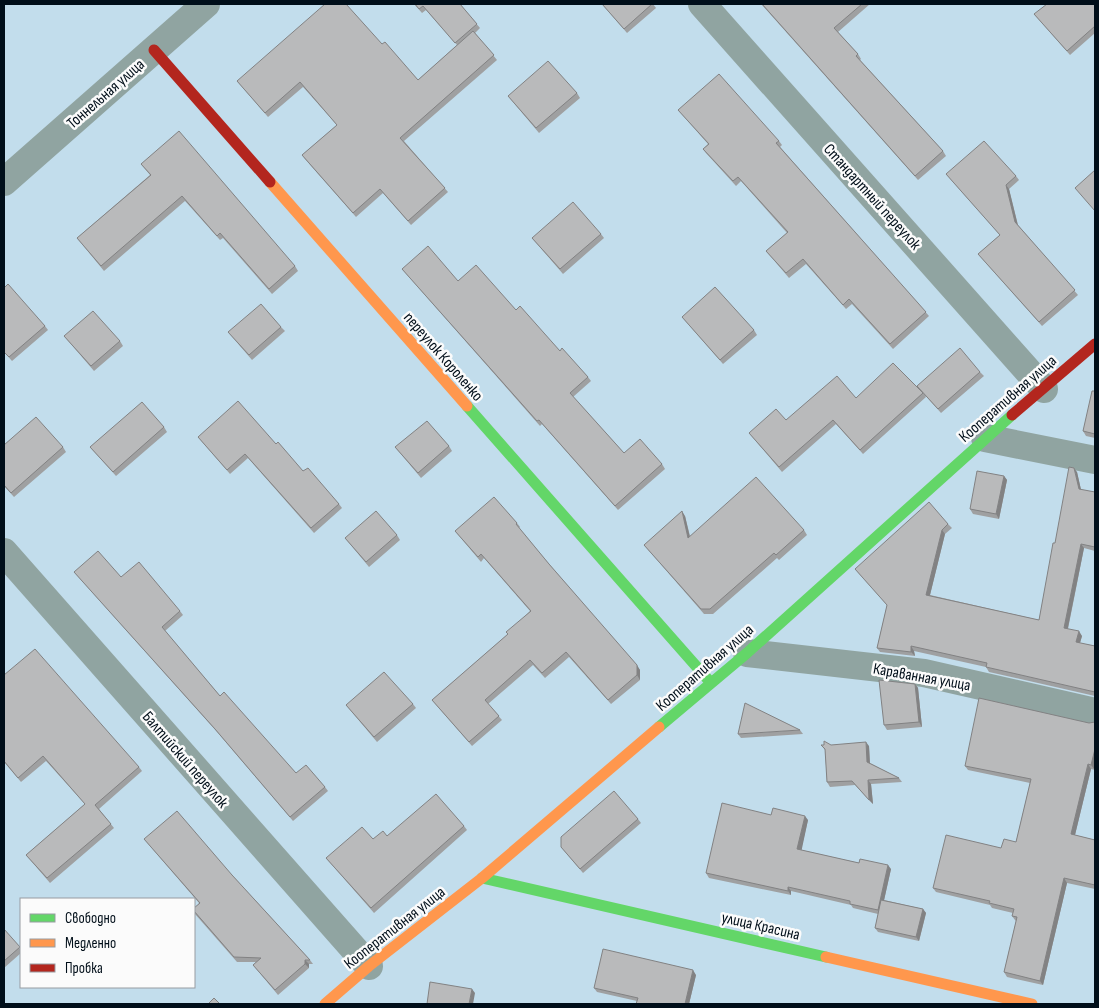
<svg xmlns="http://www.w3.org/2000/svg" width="1099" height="1008" font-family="'Sofia Sans Condensed',sans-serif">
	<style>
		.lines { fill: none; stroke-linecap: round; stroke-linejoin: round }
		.street { stroke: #90a4a1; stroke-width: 28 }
		.fast { stroke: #63d668; stroke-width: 11 }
		.slow { stroke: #ff974d; stroke-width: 11 }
		.jam { stroke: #b3261e; stroke-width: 11 }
		.wall { fill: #9fa0a1 }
		.shaded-wall { fill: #828283 }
		.building { fill: #b9babb; stroke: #828283 }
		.labels { text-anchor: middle; stroke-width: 5; stroke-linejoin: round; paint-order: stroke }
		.street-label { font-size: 16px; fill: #000e19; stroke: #fbfbfb }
	</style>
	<rect width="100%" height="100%" fill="#c2ddec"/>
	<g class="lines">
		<path class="street" d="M702,4l342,385
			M4,182l202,-178
			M985,438l110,22
			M4,552l365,414
			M747,653l177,20 171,39"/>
		<path class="fast" d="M467,406l244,277
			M659,727l88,-74 265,-238
			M482,878l344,79"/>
		<path class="slow" d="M270,182l197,224
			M826,957l206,47
			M325,1004l44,-38 113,-88 177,-151"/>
		<path class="jam" d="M154,50l116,132
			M1012,415l83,-71"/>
	</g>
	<path class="wall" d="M414,4h46l20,24 -5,5 22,27 -93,81 44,51 -37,33 -28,-32 -27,24 -51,-58 -3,-4 35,-30 -34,-38 -35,30 -31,-36 145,-37 36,36 39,-35 -31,-35 -4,3z
		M602,4h51l3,4 -29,25z
		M761,4h109l-32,28 20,22 3,5 -1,1 83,91 3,5 -28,24z
		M1095,4v29l-25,22 -36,-41z
		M577,93l3,5 -41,35 -31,-37z
		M678,110l101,31 3,4 -2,2 149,169 -36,33 -41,-45 -6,5 -40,-45 -17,14 -23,-27 21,-18 -46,-52 -5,5 -30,-33 -3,-4 5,-5z
		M141,164l154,102 3,5 -26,23 -49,-56 -3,2 -35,-39 -81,70 -27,-33 73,-63z
		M946,174l70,2 3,4 -10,9 9,36 60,70 -36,31 -64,-72 22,-19z
		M601,234l3,4 -41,36 -31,-36z
		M402,269l56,12 58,29 72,67 3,4 -18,16 51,56 38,11 3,5 -47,41 -76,-86 -2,2z
		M4,288l41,38 3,4 -36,31 -8,-9z
		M682,317l72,13 3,5 -34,29z
		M281,327l4,4 -33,29 -24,-28z
		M64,336l56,5 3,5 -29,25z
		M980,372l4,4 -43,37 -16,-18 1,2 -63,57 -27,-30 -54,48 -33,-39 37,-13 70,-22 64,-8z
		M1095,391v47l-9,-2 -3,-5z
		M164,427l3,5 -51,44 -26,-29z
		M198,437l78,7 27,27 36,33 3,4 -28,25 -66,-75 -18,16z
		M4,445l59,2 3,5 -52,45 -10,-11z
		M449,446l3,5 -31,27 -26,-31z
		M1077,472l4,18 14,2v59l-11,-3 -16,81 14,7 -2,7 15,3v50l-106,-24 -3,-5 -72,-16 1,5 -35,-4 -3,-4 10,-43 -32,-36 93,-45 4,4 -7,6 -15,61 109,25 16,-77z
		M1004,476l3,4 -8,39 -26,-5 -3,-5z
		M685,516l5,20 114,-6 3,5 -28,25 -2,-2 -64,56h-9l-60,-69z
		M517,523l3,4 -1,1 30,36 91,106v10l-29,24 -42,-47 -24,21 -12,-13 -45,39 14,16 -30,26 -40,-46 75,-65 23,-24 -46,-53 -3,4 -26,-31z
		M397,535l3,5 -31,27 -24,-29z
		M74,572l47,5 59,34 3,4 -18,16 55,65 76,77 29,14 3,4 -35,30 -75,-88z
		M4,675l135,92 3,4 -43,38 15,19 -64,55 -24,-28 59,-51 -39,-43 -25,21 -17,-20z
		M915,684l3,4 4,39 -35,3 -3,-5z
		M413,704l3,4 -39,34 -31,-37z
		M1095,722v48l-4,-1 -16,66 20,5v49l-28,-6 -24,102 -36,-8 -3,-5 12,-51 -1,-1 -3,-4 1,-3 -21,-5 -2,-3 -54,-13 -3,-4 68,-40 15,-6 14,-59 -62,-13 -3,-4 124,-43z
		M800,730l3,4 -62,4 -3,-4z
		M821,745h10l38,1 1,17 29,15 3,4 -31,2 2,20 -18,-19 -25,2 -3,-5 -2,-32z
		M771,815l37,5 -7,30 58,13 32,6 -7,31 39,9 3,4 -7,28 -41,-9 -3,-4 3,-14 -25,-6 -2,-3 -60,-14v4l-82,-17 -3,-5z
		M638,819l3,4 -58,50 -22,-26z
		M464,826l3,4 -93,83 -48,-55 47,-19 14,-3z
		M144,839l88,36 78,85 3,4h-4v4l-31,27 -25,-30 3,-3h-19l-42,-48 -1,-2 5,-9z
		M4,929l17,21v3l-17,15z
		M696,975l-7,29h-53l1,-3 -40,-9 -3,-4z"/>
	<path class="shaded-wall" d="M1006,185l3,4 9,37 -3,-4z
		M1074,468l3,4 5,22 -3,-5z
		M1004,476l3,4 -8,39 -3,-5z
		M682,511l3,5 6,26 -3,-4z
		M942,530l3,4 -16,65 -3,-4z
		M1081,544l3,4 -17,84 -3,-4z
		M1079,631l3,5 -3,10 -3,-4z
		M911,646l3,5 1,5 -4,-4z
		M637,665l3,5v10l-3,-5z
		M915,684l3,4 4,39 -3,-5z
		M866,742l3,4 1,20 -3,-4z
		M1095,749v21l-4,-5z
		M1088,764l3,5 -17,70 -3,-5z
		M868,780l3,4 2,20 -4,-4z
		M805,816l3,4 -7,33 -4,-4z
		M888,865l3,4 -10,45 -3,-4z
		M1064,878l3,5 -24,102 -3,-4z
		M788,887l3,4v4l-3,-4z
		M923,909l3,4 -7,28 -3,-4z
		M305,960l4,4v4l-4,-4z
		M693,970l3,5 -7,29h-4z
		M472,989l3,4 -2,11h-4z"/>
	<path class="building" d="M325,4h21l36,40 3,-2 33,38 55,-49 21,24 -94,83 45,50 -37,33 -28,-32 -27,24 -51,-58 35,-30 -37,-43 -35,31 -28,-32z
		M415,4h45l17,20 -22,19 -32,-37 -4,3z
		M602,4h50l-28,25z
		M762,4h100l-28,24 24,26 -2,2 87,95 -28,25z
		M1047,4h48v22l-28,25 -33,-37z
		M548,61l29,32 -41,35 -28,-32z
		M719,74l60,67 -3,2 150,169 -36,32 -41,-45 -6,6 -40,-46 -17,14 -20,-22 22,-19 -50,-55 -5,4 -30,-32 6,-5 -31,-34z
		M179,131l116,135 -26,23 -49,-56 -3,3 -35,-40 -81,70 -24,-28 74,-63 -10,-11z
		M984,141l32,35 -10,9 9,37 60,68 -36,32 -61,-68 22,-19 -54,-61z
		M1095,170v41l-20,-23z
		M573,202l28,32 -41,35 -28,-31z
		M428,246l30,35 18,-16 40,45 4,-4 40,45 2,-3 26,29 -18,16 54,60 16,-14 22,25 -47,42 -76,-86 -2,1 -135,-152z
		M8,284l37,42 -36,31 -5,-5v-64z
		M715,287l39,43 -34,30 -38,-43z
		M261,304l20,23 -32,28 -21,-23z
		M93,311l27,30 -29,25 -27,-30z
		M960,348l20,24 -42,37 -21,-23z
		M893,363l30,30 -63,57 -27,-30 -54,47 -30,-34 27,-24 10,11 51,-44 19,22z
		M1092,391h3v43l-12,-3z
		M238,401l38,43 2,-2 25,29 5,-3 31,36 -28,24 -66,-74 -18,16 -29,-33z
		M142,402l22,25 -51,45 -23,-25z
		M36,417l27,30 -52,46 -7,-8v-40z
		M427,421l22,25 -31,27 -23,-26z
		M1069,467l5,1 5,21 16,3v55l-14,-3 -17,84 15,3 -3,11 19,4v46l-109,-25 1,-4 -76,-17v6l-34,-4 10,-43 -32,-36 74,-67 19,22 -6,6 -16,65 113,25 14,-77h2z
		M977,471l27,5 -8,38 -26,-5z
		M756,477l48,53 -28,25 -2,-2 -64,56h-9l-57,-64 38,-34 6,27z
		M494,497l23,26 -1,1 33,40 88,101v10l-29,25 -42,-48 -24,21 -12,-13 -45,40 14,16 -30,26 -37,-42 76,-66 -2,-2 25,-21 -50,-57 -3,3 -23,-26z
		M376,511l21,24 -31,27 -21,-24z
		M98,551l23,26 18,-15 41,49 -18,16 58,69 4,-4 72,81 10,-8 19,22 -35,30 -75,-88 -141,-157z
		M35,649l104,118 -44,38 16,19 -64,54 -21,-23 59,-51 -42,-48 -25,22 -14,-17v-86z
		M384,672l29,32 -39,33 -28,-32z
		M879,680l36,4 4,38 -35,3z
		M979,698l110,25 6,-1v27l-4,16 -3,-1 -17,70 24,6v45l-31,-7 -24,103 -36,-9 13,-55 -5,-1 2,-7 -25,-6 1,-2 -57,-13 13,-53 55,13 3,-9 12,3 15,-63 -66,-13z
		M745,703l55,27 -62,4z
		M824,741l7,4 35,-3 1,20 32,16 -31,2 1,20 -17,-19 -25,1 -2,-33 -4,-4h3z
		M614,791l24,28 -58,50 -19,-22v-10z
		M436,794l28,32 -93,82 -45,-50 36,-31 11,12 10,-8 4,5z
		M722,803l49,12 2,-7 32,8 -8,33 62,14 1,-4 28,6 -10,45 -28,-6v-3l-62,-14v4l-82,-18z
		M177,811l55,64 78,85h-5v4l-30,26 -22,-25 8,-7 -27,-1 -40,-46v-3l6,-5 -56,-64z
		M881,900l42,9 -7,28 -41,-9z
		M4,929l16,18 -16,14z
		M603,949l90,21 -8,34h-49l2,-6 -44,-10z
		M430,982l42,7 -3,15h-42z
		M214,998l6,6h-12z"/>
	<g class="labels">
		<g class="street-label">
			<text transform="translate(105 93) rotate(-41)" y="6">Тоннельная улица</text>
			<text transform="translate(873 196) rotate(48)" y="6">Стандартный переулок</text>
			<text transform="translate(444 356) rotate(49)" y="6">переулок Короленко</text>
			<text transform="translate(1007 398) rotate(-41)" y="6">Кооперативная улица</text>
			<text transform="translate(704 667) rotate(-41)" y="6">Кооперативная улица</text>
			<text transform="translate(922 676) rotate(10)" y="6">Караванная улица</text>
			<text transform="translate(186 759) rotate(49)" y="6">Балтийский переулок</text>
			<text transform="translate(761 925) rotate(13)" y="6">улица Красина</text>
			<text transform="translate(394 927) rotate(-38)" y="6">Кооперативная улица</text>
		</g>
	</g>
	<rect width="1099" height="1008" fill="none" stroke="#000e19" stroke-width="10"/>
	<rect x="20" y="898" width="175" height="90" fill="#fbfbfb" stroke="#979ca1"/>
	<rect x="30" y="914" width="25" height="8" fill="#63d668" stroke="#979ca1"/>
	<text x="65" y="923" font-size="15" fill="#000e19">Свободно</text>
	<rect x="30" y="939" width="25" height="8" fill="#ff974d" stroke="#979ca1"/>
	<text x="65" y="948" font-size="15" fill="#000e19">Медленно</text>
	<rect x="30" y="964" width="25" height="8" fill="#b3261e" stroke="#979ca1"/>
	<text x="65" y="973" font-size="15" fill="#000e19">Пробка</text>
</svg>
